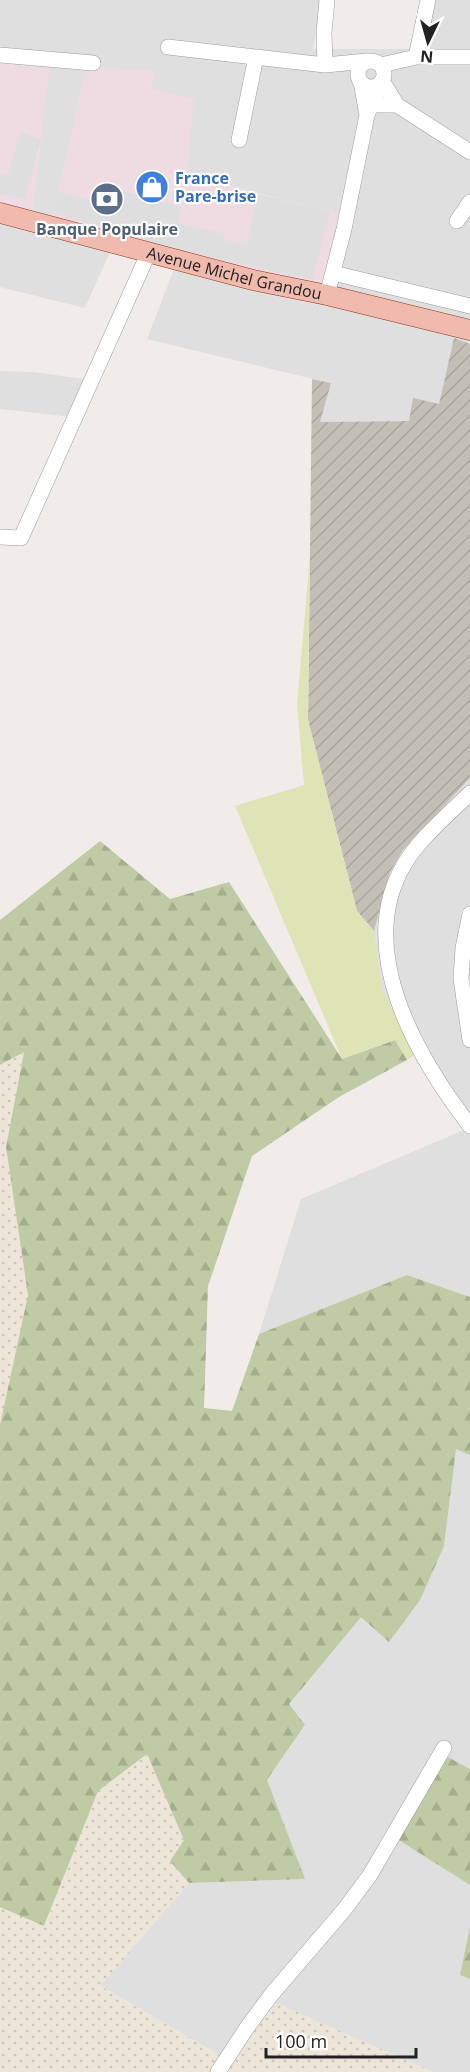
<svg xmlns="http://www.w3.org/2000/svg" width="470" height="2072" font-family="'Open Sans',sans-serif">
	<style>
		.residential { fill: #dfdfdf }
		.commercial { fill: #efdbe2 }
		.construction { fill: url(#construction-furrows) }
		.farmland { fill: url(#farmland-dots) }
		.grass { fill: #dfe4b6 }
		.forest { fill: url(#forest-firs) }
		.parking { fill: #dedede }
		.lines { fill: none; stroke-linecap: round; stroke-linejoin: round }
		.minor-casing { stroke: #9c9c9c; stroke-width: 16 }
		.major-casing { stroke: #8c3413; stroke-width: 21 }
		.minor { stroke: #fff; stroke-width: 15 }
		.major { stroke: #f1baae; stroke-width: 20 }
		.labels { text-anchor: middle; stroke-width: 4.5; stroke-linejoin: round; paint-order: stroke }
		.shop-label { font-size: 16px; font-weight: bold; fill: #366cbe; stroke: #fff; text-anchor: start }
		.service-label { font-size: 16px; font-weight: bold; fill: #4e5e75; stroke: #fff }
		.street-label { font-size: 16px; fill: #222; stroke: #fff }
	</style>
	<defs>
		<pattern id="construction-furrows" width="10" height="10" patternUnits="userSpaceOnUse" patternTransform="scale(1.5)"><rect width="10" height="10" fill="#c4bfb6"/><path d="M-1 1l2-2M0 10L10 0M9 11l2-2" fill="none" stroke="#a8a49c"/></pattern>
		<pattern id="farmland-dots" width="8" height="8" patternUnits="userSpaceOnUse" patternTransform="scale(1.5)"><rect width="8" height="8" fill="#ede6d8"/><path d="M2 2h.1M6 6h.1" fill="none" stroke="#cbc5b9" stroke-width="1.8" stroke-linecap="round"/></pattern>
		<pattern id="forest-firs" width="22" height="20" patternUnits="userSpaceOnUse" patternTransform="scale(1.5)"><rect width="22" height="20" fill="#becba4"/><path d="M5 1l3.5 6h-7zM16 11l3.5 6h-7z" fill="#a3ae8d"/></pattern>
	</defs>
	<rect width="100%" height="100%" fill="#f1ecea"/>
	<path class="residential" d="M0,0h322l-9,49h96l14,-49h47v344l-16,-5 -15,65 -29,17 -91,1 11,-39 -183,-44 27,-70 144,36 24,-90 -155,-40 -36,-87 4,-17 -69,-3 -33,149 -21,-7 9,-71 -41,-78z
		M0,223l110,29 -25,56 -85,-21z
		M0,371l33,1 52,7 -13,38 -72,-8z
		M470,778v519l-63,-22 -148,59 42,-135 163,-69 -48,-76 -34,-65 -8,-58 16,-59 13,-22z
		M456,1448l14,7v314l-24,-12 -49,82 73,46v42l-9,48 9,4v93h-37l-161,-70 -41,60 -132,-77 90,-102 115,-4 -37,-99 38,-54 -16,-22 72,-88 83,-70z"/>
	<path class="commercial" d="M0,61l50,4 -18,145 21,7 33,-150 69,4 -4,17 43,11 -7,76 71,19 84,20 -24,91 -144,-36 -174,-46z"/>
	<path class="construction" d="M454,338l16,6v434l-67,72 -13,22 -16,59 -17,-20 -49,-191 4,-341 19,4 -11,39 89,-1 4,-23 26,6z"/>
	<path class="farmland" d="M24,1051l-18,96 22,148 -28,130v-360z
		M147,1754l37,86 -14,21 19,22 -89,103 131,76 41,-61 161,71h-433v-165l45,19 53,-136z"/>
	<path class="grass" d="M310,555l-2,165 49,191 17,20 8,58 34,65 -9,6 -13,-20 -52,19 -107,-253 69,-21 -7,-80z"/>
	<path class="forest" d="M100,841l70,58 59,-17 113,177 53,-19 12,20 -68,37 -87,59 -44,130 -4,122 28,3 27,-77 148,-59 63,22v158l-14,-6 -12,97 -24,54 -31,42 -28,-25 -72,87 16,21 -38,55 38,99 -116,4 -19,-22 14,-21 -37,-86 -49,37 -54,135 -44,-19v-482l28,-130 -22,-148 18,-95 -24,13v-145z
		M446,1756l24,13v116l-73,-46z
		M470,1927v52l-10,-4z"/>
	<path class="parking" d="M20,132l21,7 -16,60 -25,-5v-20l8,2z
		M115,189l65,17 -2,17 47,11 -1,6 23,5 11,-51 72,18 -18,68 -140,-32 -119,-35 5,-21 53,13z"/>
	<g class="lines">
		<defs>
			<path id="minor" d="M168,47l157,18 42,-4
				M0,55l93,8
				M416,57l12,-57
				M358 74a13 13 0 1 1 26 0a13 13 0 1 1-26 0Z
				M325,65l-1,-33 3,-32
				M381,65l35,-8h54
				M361,82l6,33 13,-31
				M371,105h26l-15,-24
				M397,105l73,47
				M239,140l17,-83
				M457,221l13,-19
				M333,273l137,33
				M327,295l17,-66 23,-114
				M0,537l21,1 128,-286
				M470,793c-22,22 -49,44 -65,70 -52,86 12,194 65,263
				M470,914l-7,34 -2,31 9,61
				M218,2072l28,-43 25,-34 73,-85 26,-35 74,-127"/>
			<g id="major">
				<path id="s1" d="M0,213l253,67 74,15 143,35"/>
			</g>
		</defs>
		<use href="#minor" class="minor-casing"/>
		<use href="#major" class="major-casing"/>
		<use href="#minor" class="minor"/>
		<use href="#major" class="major"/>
	</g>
	<defs>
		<symbol id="shop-disc" viewBox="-11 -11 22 22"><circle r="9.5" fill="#3f7fe0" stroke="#fff"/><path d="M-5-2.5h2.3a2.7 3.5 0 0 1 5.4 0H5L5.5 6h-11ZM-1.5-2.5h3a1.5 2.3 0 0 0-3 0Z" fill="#fff"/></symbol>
		<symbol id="bank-disc" viewBox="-11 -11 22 22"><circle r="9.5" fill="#5c6f8a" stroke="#fff"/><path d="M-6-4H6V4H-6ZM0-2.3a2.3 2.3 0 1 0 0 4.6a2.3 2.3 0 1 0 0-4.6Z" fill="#fff"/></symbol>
	</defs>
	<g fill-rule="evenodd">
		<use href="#shop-disc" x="133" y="168" width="38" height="38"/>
		<use href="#bank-disc" x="88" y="180" width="38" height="38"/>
	</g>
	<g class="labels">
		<g class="shop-label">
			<text x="175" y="184">France<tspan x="175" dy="18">Pare-brise</tspan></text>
		</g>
		<g class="service-label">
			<text x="107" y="235">Banque Populaire</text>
		</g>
		<g class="street-label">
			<text dy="6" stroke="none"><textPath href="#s1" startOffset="242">Avenue Michel Grandou</textPath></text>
		</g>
	</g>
	<g transform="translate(428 42) rotate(185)" stroke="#ffffff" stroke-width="4.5" paint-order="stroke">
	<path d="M0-4.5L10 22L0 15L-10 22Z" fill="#222222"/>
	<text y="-9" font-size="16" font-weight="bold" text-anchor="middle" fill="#222222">N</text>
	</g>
	<path d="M266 2048v9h150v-9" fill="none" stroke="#222222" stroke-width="3"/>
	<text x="275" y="2048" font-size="18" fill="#222222" stroke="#ffffff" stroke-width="4.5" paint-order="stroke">100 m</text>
</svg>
